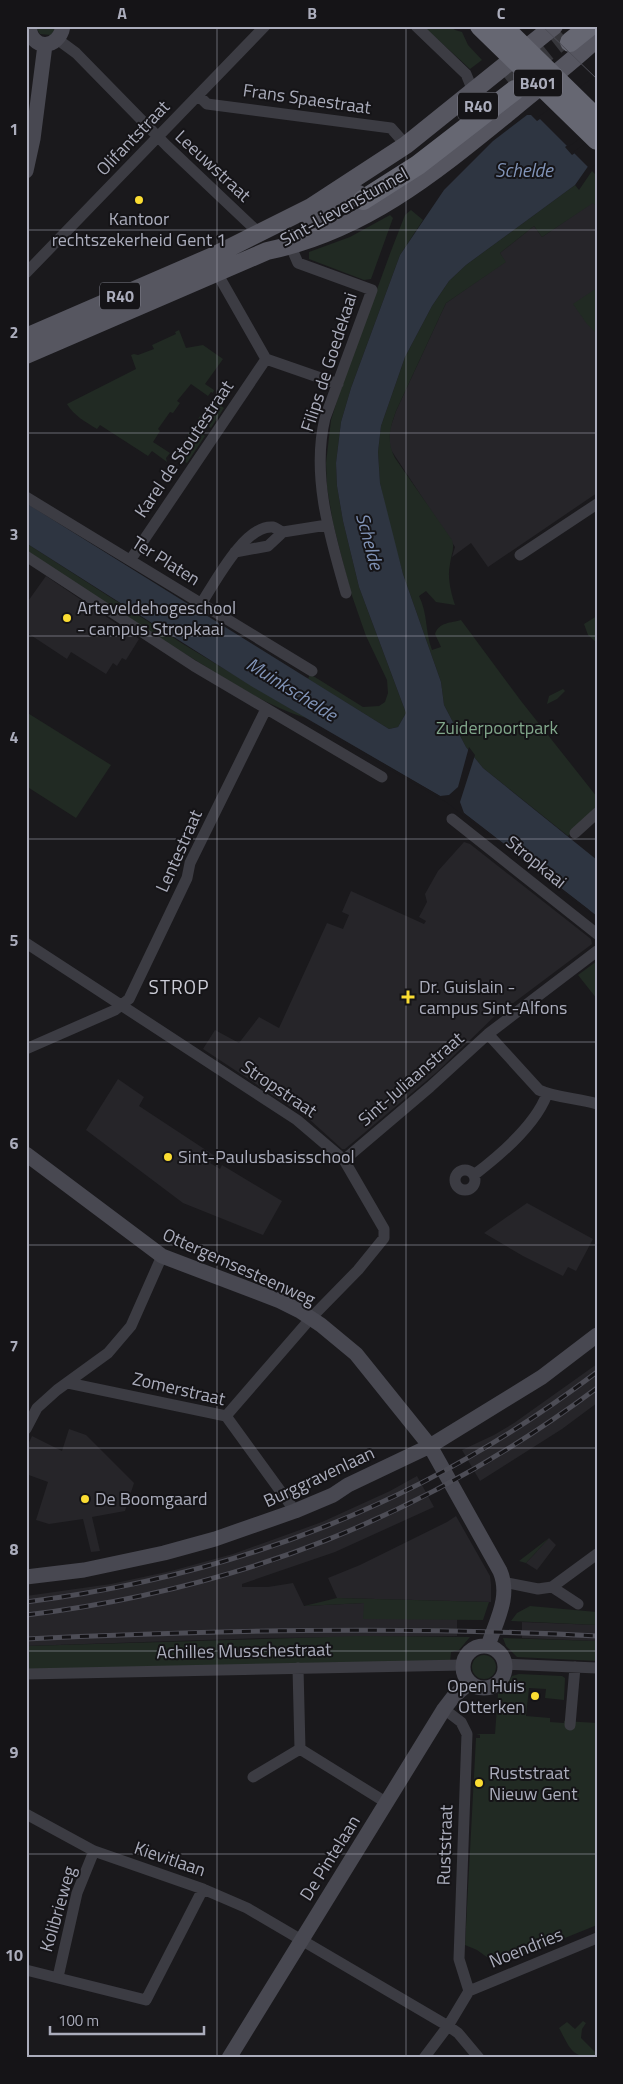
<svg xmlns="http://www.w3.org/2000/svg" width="623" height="2084" font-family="'Titillium Web',sans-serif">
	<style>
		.built { fill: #262529 }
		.green { fill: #212a23 }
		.water { fill: #2e3541 }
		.pier { fill: #1a191c }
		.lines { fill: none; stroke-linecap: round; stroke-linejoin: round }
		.highway-tunnel { stroke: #37373c; stroke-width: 20; stroke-dasharray: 20 10; stroke-linecap: butt }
		.street { stroke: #3c3c43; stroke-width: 11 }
		.secondary { stroke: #484851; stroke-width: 15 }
		.primary { stroke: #565660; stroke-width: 18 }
		.highway { stroke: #666772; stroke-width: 20 }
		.tram { stroke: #4d4d56; stroke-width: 1 }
		.rail-casing { stroke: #4d4d56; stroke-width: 5 }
		.rail { stroke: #151417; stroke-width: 3; stroke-dasharray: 9; stroke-linecap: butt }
		.highway-bridge { stroke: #666772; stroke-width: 20 }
		.grid { fill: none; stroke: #abadbc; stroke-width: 1; stroke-opacity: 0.55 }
		.poi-dot { fill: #fbdd32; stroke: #151417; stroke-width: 2 }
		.labels { text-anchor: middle; stroke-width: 4; stroke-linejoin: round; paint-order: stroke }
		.shield { fill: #151417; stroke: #7e7f8a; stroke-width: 1 }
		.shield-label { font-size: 16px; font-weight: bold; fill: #abadbc }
		.street-label { font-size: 18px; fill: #abadbc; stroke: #151417 }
		.poi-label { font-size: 18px; fill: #abadbc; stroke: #151417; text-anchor: start }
		.park-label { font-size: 18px; fill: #81a78b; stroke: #151417 }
		.water-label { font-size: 19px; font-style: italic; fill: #8194b8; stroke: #151417 }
		.neighbourhood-label { font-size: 19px; letter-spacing: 1px; fill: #cccdd7; stroke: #151417 }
		.neatline { fill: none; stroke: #abadbc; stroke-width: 2 }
		.grid-label { font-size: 16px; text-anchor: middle; font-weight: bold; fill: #abadbc }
	</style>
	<rect width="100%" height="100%" fill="#1a191c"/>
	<path class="built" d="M593,202l4,5v286l-109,74 -17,-24 -19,14 3,-10 -64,-97 -2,-8 1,-13 6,-18 50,-108 59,-41 -5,-9 34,-27 8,11z
		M46,576l93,63 -13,21 -4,-2 -5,8 -4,-3 -7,11 -35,-22 -4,7 -41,-27v-28z
		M464,842l6,2 121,95 1,5 -80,60 -12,7 -63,61 -92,77h-3l-33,-30 -106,-70 12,-19 24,13 20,-26 20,11 48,-105 16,6 6,-14 -7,-3 9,-21 73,33 2,-3 -7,-4 8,-15 -2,-8 13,-23z
		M118,1079l26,18 -5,9 76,50 -5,7 10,6 2,-4 60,36 -19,34 -80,-32 -97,-73z
		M527,1203l66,36 -17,32 -8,-4 -5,9 -40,-20 -39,-23z
		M597,1364v39l-35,26 -82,52 -18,-31 32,-15 20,-12z
		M69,1429l17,6 48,48 -9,28 -33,6 8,34 -9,1 -8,-33 -34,5 -13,-4 12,-38 -22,-8v-25l6,-13 30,15z
		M417,1476l17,31 -99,45 -93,32v3h26l25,-4 11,23 60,-3v16h93v17l-192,2 -239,8v-50l85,-12 60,-13 62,-17 89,-32 68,-31z
		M456,1516l34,60 1,8v18l-154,-4 -9,-20 32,-13 87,-43z
		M549,1538l7,7 -19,25 -11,-7z
		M522,1622l75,3v16l-75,-3z"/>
	<path class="green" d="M35,26h22l-6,9 -11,-1z
		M423,26h27l5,4 7,2 6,13 14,15 -12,9z
		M592,171l5,5v31l-4,-4 -51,34 -8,-11 -34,27 6,9 -60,41 -50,108c-6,17 -10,30 -1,47l57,82c3,9 -1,15 -2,24 -3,13 1,29 5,41l-19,-3 -10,-11 -7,5c9,18 6,36 13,54l9,-3 -6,-13c4,-12 16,-11 26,-14l60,81 76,96v10l-29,29 -85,-68 -17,-21 -22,-42 -3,-23 -38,-108 -13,-46 -10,-45 -2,-31 3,-26 24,-69 27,-51 17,-25 17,-16 109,-80 4,5z
		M411,210l12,10 -23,35 -49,133 -10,34 -5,41 1,23 6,35 16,66 47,126 -8,14 -9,2 -81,-50 2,-5 53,33 16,-1 6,-4 3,-9 -1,-13 -21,-44 -16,-46 -17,-67 -6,-36 -1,-24 5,-43 11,-35 49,-134 14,-36z
		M390,215l3,3 -22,61 -7,1 -55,-21v-7l41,-15z
		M597,288v46l-10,-10 -14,-20z
		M179,330l7,18 17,-3 20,14 -18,25 9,6 -1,3 -2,-1 -3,4 -17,-12 -14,17 3,2 -7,10 -3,-1 -12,17 2,2 -7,11 17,11 -4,5 1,4 -15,-11 -4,5 -48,-31 -3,4c-11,-7 -23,-13 -30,-25l69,-35 -5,-14 3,-1 4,1 16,-6 -2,-4 24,-11 -1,-2z
		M212,399l12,9 -13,20 -13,-9z
		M193,427l12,9 -18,27 -13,-7z
		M26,543l157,101 123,74c-45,-14 -84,-42 -124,-66 -52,-33 -105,-66 -156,-102z
		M597,616v26h-1l-8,-7 -4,-11z
		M563,689l2,2 -8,8 -10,5 2,-8z
		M26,712l85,53 -35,53 -50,-32z
		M597,961v38l-19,-24z
		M549,1538l-23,25 -7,-2z
		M337,1598l152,4 -6,18 -120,-1 1,-16 -60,3z
		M530,1606l67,6v13l-86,-4 6,-8z
		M361,1636l109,1 -11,13 -8,2 -1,10 -424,10v-26z
		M503,1638l94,3v20l-80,-4 -11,-11z
		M472 1667a12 12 0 1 1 24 0a12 12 0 1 1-24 0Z
		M519,1674l43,2 3,2 -1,22 -19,-2 1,-9 -17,-1 -3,28 24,2v4l14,1v-2l33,2v202l-99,40 -21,-15 -12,-5 11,-207h4v-3l-4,-1h19l3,-40 14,-18z
		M583,2021l3,2 -4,6 -1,9 16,16v4c-26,0 -27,-10 -38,-30l8,-6 8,7z"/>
	<path class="water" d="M566,102l31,21 -32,24 7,8 25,-17 -8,27 -14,20 -109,80 -17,16 -17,25 -27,51 -24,69 -3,26 2,31 23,91 38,108 3,23 22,42 17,21 114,92v56l-150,-116 -196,-114 -225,-143v-40l363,226 9,-2 8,-14 -47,-126 -16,-66 -6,-35 -1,-23 5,-41 10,-34 49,-133 44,-65 49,-49 34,-26h4l6,6z"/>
	<path class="pier" d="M597,75v51l-29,21 2,2 -32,-32z
		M597,136v27l-7,6 -17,-17z
		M309,723l9,3 122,70 9,-1 9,-8 11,-40 6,8 -15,47 4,11 124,96 4,6 -146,-113z"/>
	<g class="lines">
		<path class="highway-tunnel" d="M508,82l57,-45"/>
		<path class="street" d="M416,26l50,48 7,17
			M57,39l19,14 91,93 93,88
			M199,96l8,8 184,24 15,17
			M291,247l7,16 74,27 -47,128c-14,58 5,119 21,175
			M26,273l239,-247
			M217,273l49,86 72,25
			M26,497l286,174
			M235,552l33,-6 15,-14 44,-7
			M520,555l77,-51
			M26,556l168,110 188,111
			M131,559l135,-200
			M201,604c13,-20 44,-80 72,-77 3,1 7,4 10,5
			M452,819l145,115
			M575,833l22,-20
			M26,943l271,177 47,40 40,69v9l-26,32 -47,48 -85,98
			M488,1034l51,56c16,8 40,8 58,14
			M26,1049l89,-39 14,-11 58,-121 3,-15 76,-154
			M344,1160l86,-73 58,-53 109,-83
			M455 1180a10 10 0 1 1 20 0a10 10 0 1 1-20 0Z
			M474,1175c25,-19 62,-51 73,-81
			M68,1383l158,33 69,95
			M26,1429l11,-21 20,-18 51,-37 23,-27 31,-70
			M503,1582l35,7 14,-2 45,-33
			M552,1587l26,17
			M505,1664l92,4
			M298,1668l2,81 87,54
			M26,1674l437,-9
			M444,1709l17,13 6,12 -8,225 10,32
			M570,1725l5,-58
			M253,1777l47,-28
			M26,1814l68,37 109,38 44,19 201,118 10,7 21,25
			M26,1970l120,30 57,-111
			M58,1977l19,-84 17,-42
			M469,1991l128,-53
			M424,2058l24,-32 21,-35"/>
		<path class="secondary" d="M29,26c2,25 30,24 34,0
			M26,171l7,-32 12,-94
			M26,1154l136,102 118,45 20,10 21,14 35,29 74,92 70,125c11,26 -4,50 -12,75
			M26,1577l58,-7 80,-17 51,-14 80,-28 38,-16 15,-10 82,-39 112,-69 55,-42
			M463 1667a21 21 0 1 1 42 0a21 21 0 1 1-42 0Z
			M229,2058l215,-349 10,-13 15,-13"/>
		<path class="primary" d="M309,220l50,-26
			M26,337l187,-81 98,-49 95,-62 148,-119
			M26,355l241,-104c97,-20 167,-78 242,-139 29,-25 60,-47 88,-74"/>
		<path class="highway" d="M570,42l20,-16
			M363,200l55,-35 97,-75"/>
		<path class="tram" d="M542,26l55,53"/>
		<defs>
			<path id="rail" d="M26,1602c213,-27 400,-100 571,-230
				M26,1615c213,-26 398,-98 571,-227
				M26,1639c190,-9 381,-13 571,-3"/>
		</defs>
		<use href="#rail" class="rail-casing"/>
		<use href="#rail" class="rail"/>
		<path class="highway-bridge" d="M480,26l117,114
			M502,26l95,93"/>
	</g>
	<path class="grid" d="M217,26v2032M406,26v2032M26,230h571M26,433h571M26,636h571M26,839h571M26,1042h571M26,1245h571M26,1448h571M26,1651h571M26,1854h571"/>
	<g class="poi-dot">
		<circle cx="139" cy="200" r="5"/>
		<circle cx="67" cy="618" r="5"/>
		<path d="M405.5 989.5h5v5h5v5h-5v5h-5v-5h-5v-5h5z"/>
		<circle cx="168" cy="1157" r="5"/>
		<circle cx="85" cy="1499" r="5"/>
		<circle cx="535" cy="1696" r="5"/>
		<circle cx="479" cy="1783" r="5"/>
	</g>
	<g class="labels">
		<g class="shield">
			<rect x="514" y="69.5" width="48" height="27" rx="4"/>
			<rect x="458" y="92.5" width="40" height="27" rx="4"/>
			<rect x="100" y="282.5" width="40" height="27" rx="4"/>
		</g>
		<g class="shield-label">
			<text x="538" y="89">B401</text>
			<text x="478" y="112">R40</text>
			<text x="120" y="302">R40</text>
		</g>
		<g class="street-label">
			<text transform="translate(307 99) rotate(8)" y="6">Frans Spaestraat</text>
			<text transform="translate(133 138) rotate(-46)" y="6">Olifantstraat</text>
			<text transform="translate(213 166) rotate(43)" y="6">Leeuwstraat</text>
			<text transform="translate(344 207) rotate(-29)" y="6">Sint-Lievenstunnel</text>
			<text transform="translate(329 362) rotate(-72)" y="6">Filips de Goedekaai</text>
			<text transform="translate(184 449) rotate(-56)" y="6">Karel de Stoutestraat</text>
			<text transform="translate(166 561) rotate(32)" y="6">Ter Platen</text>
			<text transform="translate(179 851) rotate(-66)" y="6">Lentestraat</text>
			<text transform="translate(536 862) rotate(39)" y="6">Stropkaai</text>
			<text transform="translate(411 1079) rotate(-41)" y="6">Sint-Juliaanstraat</text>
			<text transform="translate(279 1089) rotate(34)" y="6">Stropstraat</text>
			<text transform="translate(239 1267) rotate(24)" y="6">Ottergemsesteenweg</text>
			<text transform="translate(179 1389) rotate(13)" y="6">Zomerstraat</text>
			<text transform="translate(319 1477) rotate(-25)" y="6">Burggravenlaan</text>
			<text transform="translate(244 1651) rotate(-1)" y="6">Achilles Musschestraat</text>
			<text transform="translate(445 1845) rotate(-88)" y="6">Ruststraat</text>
			<text transform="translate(330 1858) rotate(-58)" y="6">De Pintelaan</text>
			<text transform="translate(170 1859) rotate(19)" y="6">Kievitlaan</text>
			<text transform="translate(58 1909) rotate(-74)" y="6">Kolibrieweg</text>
			<text transform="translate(526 1948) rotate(-22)" y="6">Noendries</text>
		</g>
		<g class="poi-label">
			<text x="139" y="225" text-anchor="middle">Kantoor<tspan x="139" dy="21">rechtszekerheid Gent 1</tspan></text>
			<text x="77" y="614">Arteveldehogeschool<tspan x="77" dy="21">- campus Stropkaai</tspan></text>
			<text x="419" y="993">Dr. Guislain -<tspan x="419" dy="21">campus Sint-Alfons</tspan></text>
			<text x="178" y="1163">Sint-Paulusbasisschool</text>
			<text x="95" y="1505">De Boomgaard</text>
			<text x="525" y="1692" text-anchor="end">Open Huis<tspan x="525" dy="21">Otterken</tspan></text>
			<text x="489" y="1779">Ruststraat<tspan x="489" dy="21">Nieuw Gent</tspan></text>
		</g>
		<g class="park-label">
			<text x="497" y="734">Zuiderpoortpark</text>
		</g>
		<g class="water-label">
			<text x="524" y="177">Schelde</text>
			<text transform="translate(370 541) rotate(75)" y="7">Schelde</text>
			<text transform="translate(292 689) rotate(32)" y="7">Muinkschelde</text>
		</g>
		<g class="neighbourhood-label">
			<text x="179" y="994">STROP</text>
		</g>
	</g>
	<rect width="623" height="2084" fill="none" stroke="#151417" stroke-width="55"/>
	<path d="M50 2026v8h154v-8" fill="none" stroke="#abadbc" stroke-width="2.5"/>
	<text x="58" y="2026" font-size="15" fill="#abadbc" stroke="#151417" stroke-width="4" paint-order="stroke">100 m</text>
	<rect x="28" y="28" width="568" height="2028" class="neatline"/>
	<g class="grid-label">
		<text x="122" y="19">A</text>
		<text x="312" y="19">B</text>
		<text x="501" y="19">C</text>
		<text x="14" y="135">1</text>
		<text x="14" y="338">2</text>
		<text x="14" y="540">3</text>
		<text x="14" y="743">4</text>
		<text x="14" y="946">5</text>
		<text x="14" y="1149">6</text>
		<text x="14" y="1352">7</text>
		<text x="14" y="1555">8</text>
		<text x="14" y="1758">9</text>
		<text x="14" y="1961">10</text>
	</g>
</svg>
